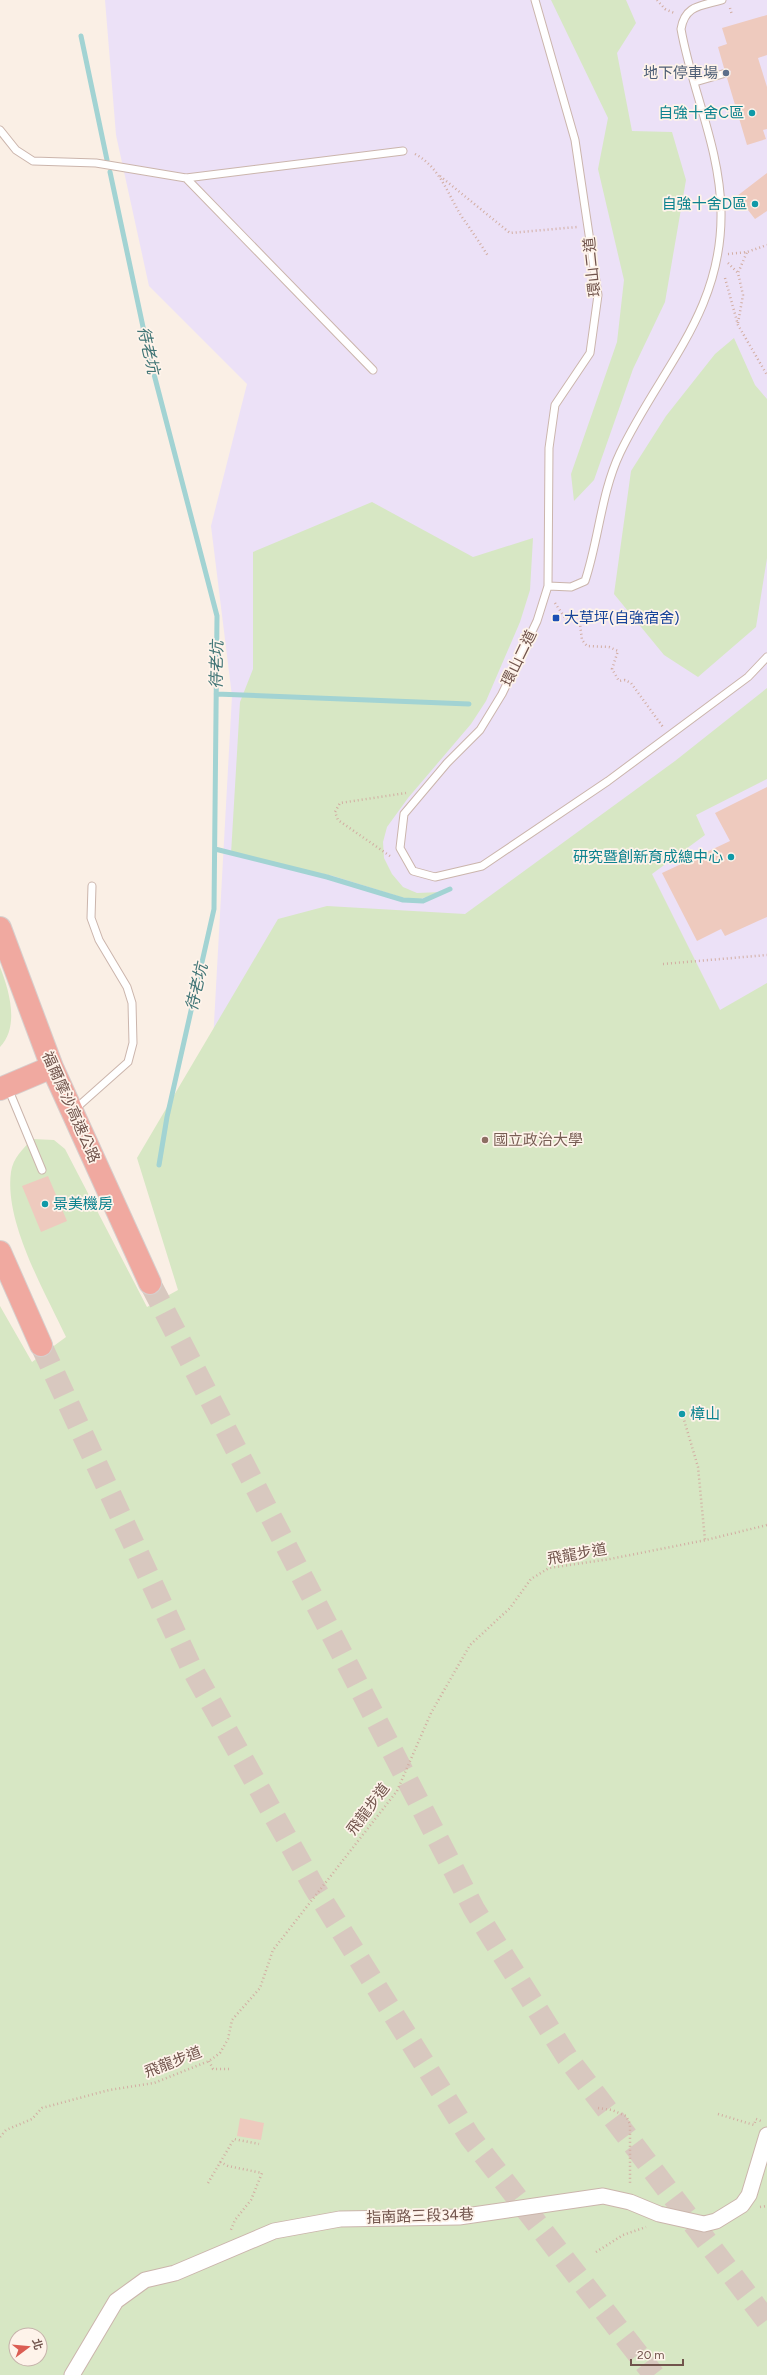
<svg xmlns="http://www.w3.org/2000/svg" width="767" height="2375" font-family="Figtree,'Noto Sans TC',sans-serif">
	<style>
		.education { fill: #ece1f7 }
		.green { fill: #d7e7c4; fill-rule: evenodd }
		.lines { fill: none; stroke-linecap: round; stroke-linejoin: round }
		.stream { stroke: #a2d3d3; stroke-width: 5 }
		.building { fill: #eecabe }
		.motorway-tunnel { stroke: #d8c8bf; stroke-width: 22; stroke-dasharray: 22 11; stroke-linecap: butt }
		.service-casing { stroke: #cbb5ac; stroke-width: 9 }
		.minor-casing { stroke: #cbb5ac; stroke-width: 17 }
		.motorway-casing { stroke: #d7cfcd; stroke-width: 24 }
		.path { stroke: #d2ada2; stroke-width: 2.5; stroke-dasharray: 1 3; stroke-linecap: butt }
		.service { stroke: #fff; stroke-width: 7 }
		.minor { stroke: #fff; stroke-width: 15 }
		.motorway { stroke: #f0a9a0; stroke-width: 22 }
		.service-dot { fill: #5c6f8a; stroke: #fef3ea; stroke-width: 1.5 }
		.culture-dot { fill: #0f9aa8; stroke: #fef3ea; stroke-width: 1.5 }
		.transit-dot { fill: #1a4fb4; stroke: #fef3ea; stroke-width: 1.5 }
		.education-dot { fill: #8d6e63; stroke: #fef3ea; stroke-width: 1.5 }
		.labels { text-anchor: middle; stroke-width: 3.5; stroke-linejoin: round; paint-order: stroke }
		.service-label { font-size: 15px; fill: #4e5e75; stroke: #fef3ea; text-anchor: end }
		.culture-label { font-size: 15px; fill: #0d838f; stroke: #fef3ea; text-anchor: end }
		.street-label { font-size: 15px; fill: #71544c; stroke: #fef3ea }
		.transit-label { font-size: 15px; fill: #164399; stroke: #fef3ea; text-anchor: start }
		.education-label { font-size: 15px; fill: #785e54; stroke: #fef3ea; text-anchor: start }
		.water-label { font-size: 16px; font-style: italic; fill: #417576; stroke: #fef3ea }
	</style>
	<rect width="100%" height="100%" fill="#faefe5"/>
	<path class="education" d="M105,0h662v2217l-767,-757 236,157 -26,-521 22,-400 -21,-170 36,-142 -98,-98 -33,-151z"/>
	<path class="green" d="M551,0h75l10,23 -19,30 15,78 40,1 14,48 -21,122 -32,67 -39,111 -20,21 -3,-27 46,-132 7,-62 -26,-111 10,-51z
		M734,338l21,47 12,14v159l-11,69 -58,50 -34,-22 -50,-61 17,-123 35,-55 49,-62z
		M372,502l101,55 60,-19 -3,52 -10,32 -34,79 -15,23 -63,74 -21,29 -4,15 1,16 8,16 11,13 14,6 25,-1 -25,8 -13,-2 -71,-22 -102,-22 9,-152 13,-33v-117z
		M767,688v91l-71,36 9,20 -53,39 68,136 47,-27v1392h-767v-1069l32,56 34,-25c-21,-45 -62,-115 -55,-165 2,-14 12,-23 21,-33l22,1 11,9 82,158 31,-17 -41,-132 141,-239 49,-13 138,8 210,-153zM16,2335h24v24h-24z
		M0,967c9,23 20,59 0,80z"/>
	<g class="lines">
		<path class="stream" d="M81,36l26,124
			M110,172l39,183 68,261 -3,293 -47,208 -8,48
			M216,694l253,10
			M215,849l112,28 76,23 20,1 27,-12"/>
	</g>
	<path class="building" d="M767,15v40l-9,3 9,29v42l-4,1 3,9 -19,6 -20,-67 3,-2 1,-5 -7,-3 -6,-21 9,-3 -5,-16z
		M767,173v38l-12,8 -18,-23z
		M767,787v130l-42,19 -4,-7 -24,12 -35,-68 68,-32 -15,-28z
		M48,1176l19,45 -26,11 -19,-46z
		M240,2118l24,5 -3,17 -24,-4z"/>
	<g class="lines">
		<path class="motorway-tunnel" d="M150,1283l324,626 93,148 200,264
			M41,1345l149,320 124,222 156,250 184,238"/>
		<defs>
			<path id="service" d="M535,0l40,140 23,155 -8,58 -35,52 -6,43 -1,138 -11,35 -35,73 -22,36 -33,33 -43,51 -4,34 13,23 22,6 47,-11 126,-85 140,-104 19,-20
				M695,82l31,-9
				M0,130l16,20 17,11 63,2 90,15 217,-27
				M186,178l187,192
				M548,586l23,1 14,-6c14,-42 16,-88 35,-128 40,-84 103,-141 101,-242 -1,-63 -29,-120 -40,-182 4,-24 20,-23 41,-29
				M8,1088l34,82
				M74,1110l54,-48 5,-19 -1,-40 -5,-16 -28,-47 -8,-22 1,-32"/>
			<path id="minor" d="M72,2375l44,-74 29,-21 30,-7 99,-42 66,-12 119,-2 144,-21 27,6 29,12 45,10 12,-3 26,-16 7,-10 18,-60"/>
			<path id="motorway" d="M0,928l52,139 98,216
				M0,1089l52,-22
				M0,1252l41,93"/>
		</defs>
		<use href="#service" class="service-casing"/>
		<use href="#minor" class="minor-casing"/>
		<use href="#motorway" class="motorway-casing"/>
		<path class="path" d="M657,0l8,9 9,4
			M730,8l2,7
			M415,154c25,13 33,41 47,63 9,13 18,26 26,39
			M440,176l70,57 67,-6
			M728,254l19,-2 20,-7
			M728,263l10,10
			M725,278l13,47 29,50
			M738,323l5,-28 -5,-22 9,-21
			M555,603l10,15 15,6 2,16 5,6 22,1 9,4 -6,18 7,12 6,-1 6,3 32,44
			M390,856l-52,-36 -3,-8 5,-9 66,-10
			M663,964l104,-9
			M682,1413l16,54 7,73
			M209,2061l4,8h16
			M598,2108l14,2 14,6 4,8v61
			M718,2114l36,11 2,-6 5,2
			M0,2137l6,-7 26,-11 10,-11 67,-18 45,-7 55,-22 11,-8 8,-14 4,-19 28,-32 13,-38 124,-159 34,-78 39,-68 40,-37 21,-29 18,-11 61,-9 96,-19 61,-15
			M220,2162l8,4 34,7 -11,27 -16,20 -5,12
			M208,2183l26,-44 25,5
			M760,2207l7,-1
			M596,2252l27,-17 23,-8"/>
		<use href="#service" class="service"/>
		<use href="#minor" class="minor"/>
		<use href="#motorway" class="motorway"/>
	</g>
	<circle class="service-dot" cx="726" cy="73" r="4"/>
	<g class="culture-dot">
		<circle cx="752" cy="113" r="4"/>
		<circle cx="755" cy="204" r="4"/>
		<circle cx="731" cy="857" r="4"/>
		<circle cx="45" cy="1204" r="4"/>
		<circle cx="682" cy="1414" r="4"/>
	</g>
	<rect class="transit-dot" x="552" y="614" width="8" height="8" rx="2"/>
	<circle class="education-dot" cx="485" cy="1140" r="4"/>
	<g class="labels">
		<g class="service-label">
			<text x="718" y="78">地下停車場</text>
		</g>
		<g class="culture-label">
			<text x="744" y="118">自強十舍C區</text>
			<text x="747" y="209">自強十舍D區</text>
			<text x="723" y="862">研究暨創新育成總中心</text>
			<text x="53" y="1209" text-anchor="start">景美機房</text>
			<text x="690" y="1419" text-anchor="start">樟山</text>
		</g>
		<g class="street-label">
			<text transform="translate(592 267) rotate(-96)" y="5">環山二道</text>
			<text transform="translate(519 658) rotate(-64)" y="5">環山二道</text>
			<text transform="translate(71 1107) rotate(66)" y="5">福爾摩沙高速公路</text>
			<text transform="translate(577 1554) rotate(-10)" y="5">飛龍步道</text>
			<text transform="translate(368 1809) rotate(-53)" y="5">飛龍步道</text>
			<text transform="translate(173 2062) rotate(-21)" y="5">飛龍步道</text>
			<text transform="translate(420 2216) rotate(-2)" y="5">指南路三段34巷</text>
		</g>
		<g class="transit-label">
			<text x="564" y="623">大草坪(自強宿舍)</text>
		</g>
		<g class="education-label">
			<text x="493" y="1145">國立政治大學</text>
		</g>
		<g class="water-label">
			<text transform="translate(149 350) rotate(77)" y="6">待老坑</text>
			<text transform="translate(216 665) rotate(-89)" y="6">待老坑</text>
			<text transform="translate(196 987) rotate(-77)" y="6">待老坑</text>
		</g>
	</g>
	<g transform="translate(28 2347) rotate(74)"><circle r="19" fill="#fef3ea" stroke="#c6b3ab"/>
	<path d="M0-3L7 15L0 10L-7 15Z" fill="#db5d53"/>
	<text y="-6" font-size="11" font-weight="bold" text-anchor="middle" fill="#71544c">北</text>
	</g>
	<path d="M631 2359v6h52v-6" fill="none" stroke="#71544c" stroke-width="2"/>
	<text x="637" y="2359" font-size="12" fill="#71544c" stroke="#fef3ea" stroke-width="3" paint-order="stroke">20 m</text>
</svg>
